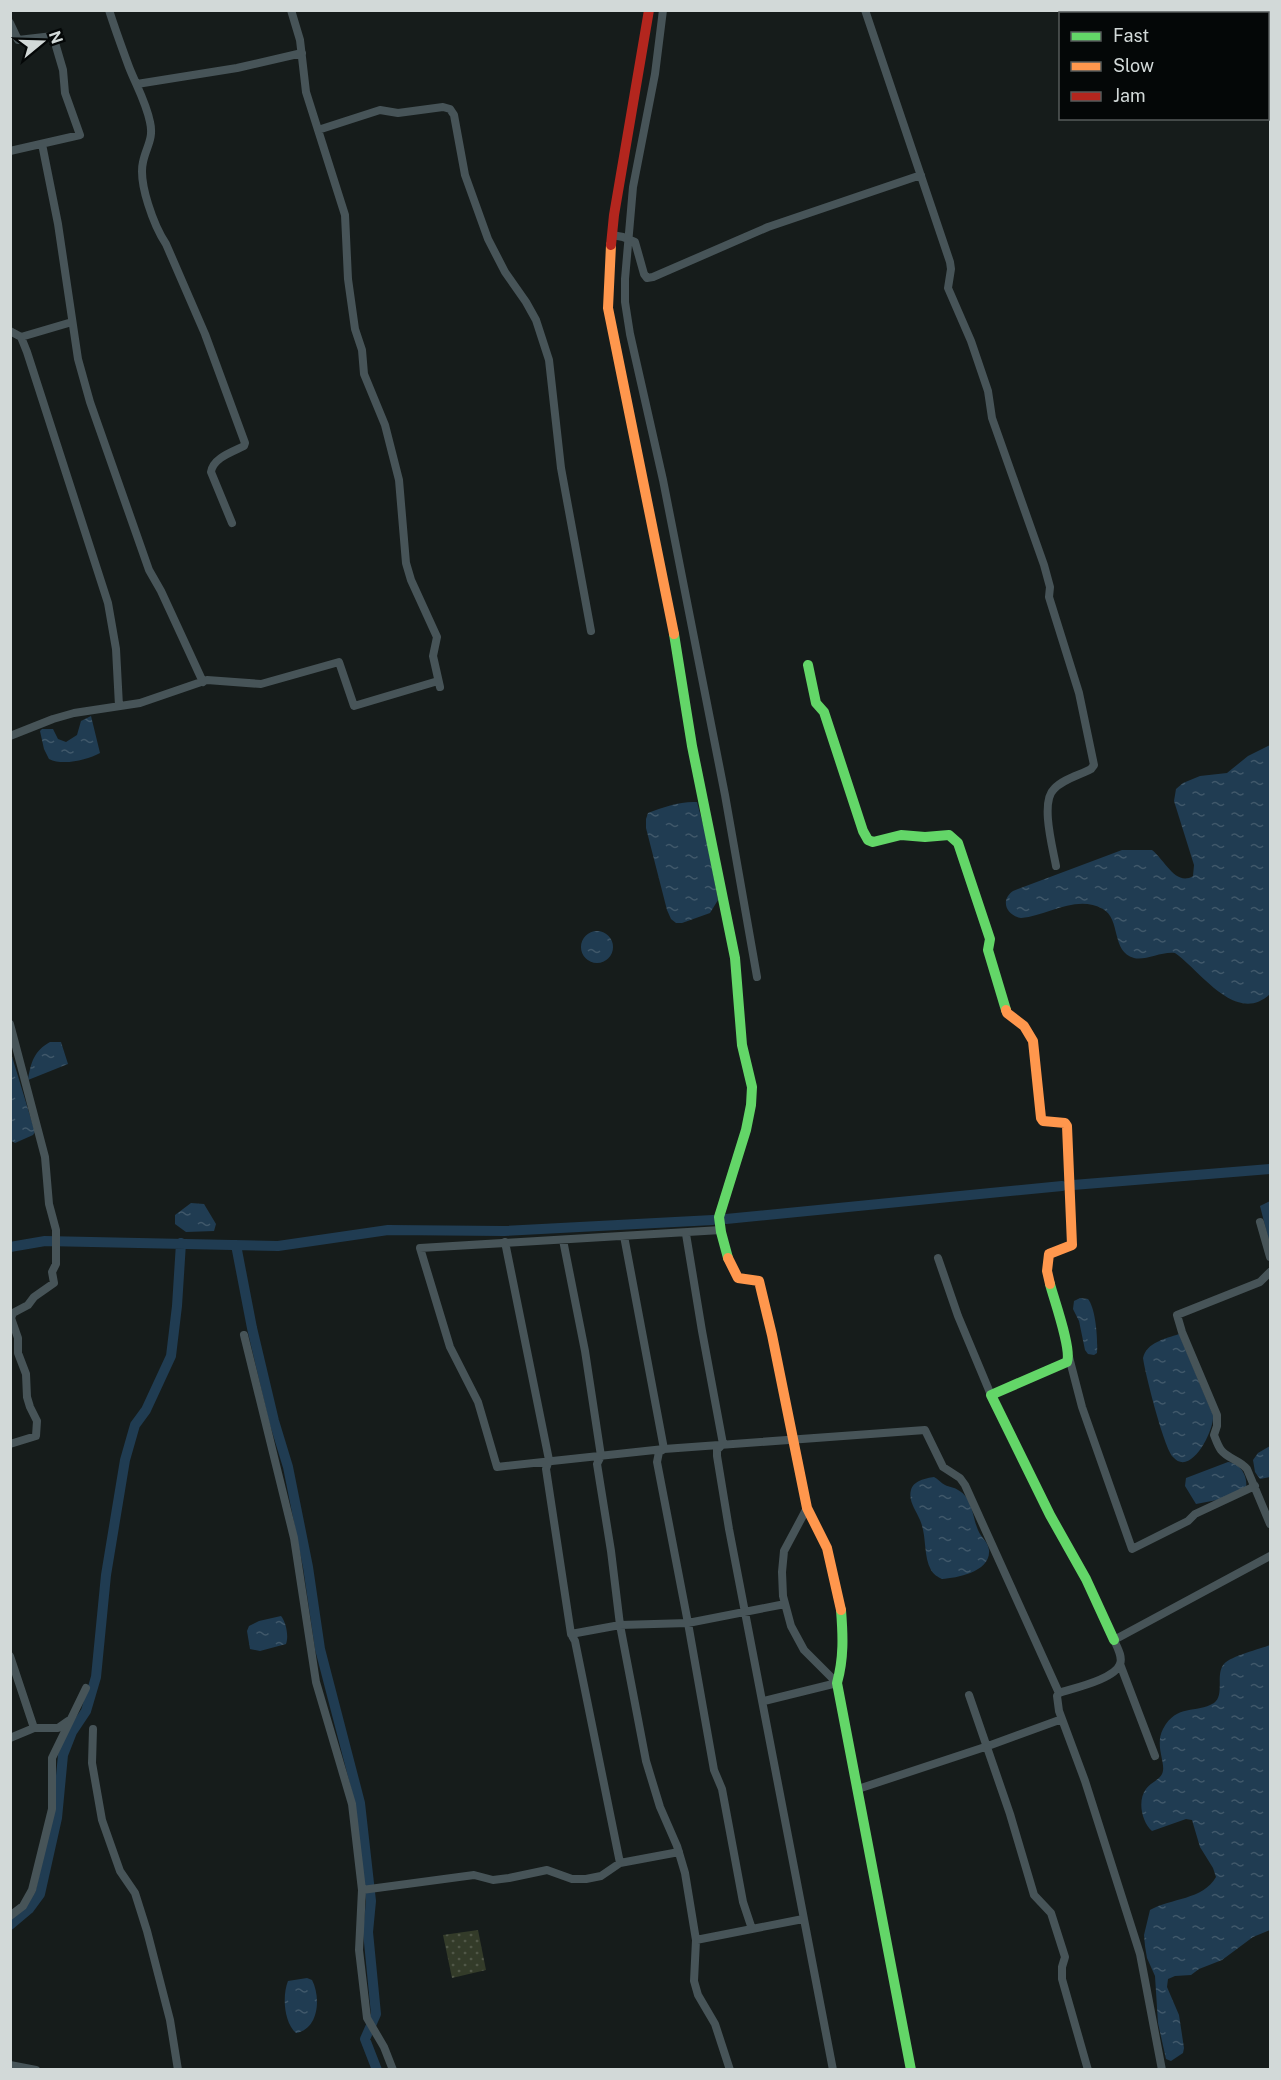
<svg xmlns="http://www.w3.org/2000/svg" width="1281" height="2080" font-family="'Public Sans',sans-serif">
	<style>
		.grass { fill: url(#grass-dots) }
		.water { fill: url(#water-ripples) }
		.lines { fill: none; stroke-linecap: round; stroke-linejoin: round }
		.canal { stroke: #203c52; stroke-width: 10 }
		.street { stroke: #475458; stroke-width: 8 }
		.fast { stroke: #63d668; stroke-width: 10 }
		.slow { stroke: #ff974d; stroke-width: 10 }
		.jam { stroke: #b3261e; stroke-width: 10 }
	</style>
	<defs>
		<pattern id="grass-dots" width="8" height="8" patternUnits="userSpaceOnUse" patternTransform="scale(1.5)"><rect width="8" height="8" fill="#333b29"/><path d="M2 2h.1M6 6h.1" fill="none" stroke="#505747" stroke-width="1.8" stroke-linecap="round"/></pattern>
		<pattern id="water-ripples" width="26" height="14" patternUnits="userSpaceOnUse" patternTransform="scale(1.5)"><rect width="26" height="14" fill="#203c52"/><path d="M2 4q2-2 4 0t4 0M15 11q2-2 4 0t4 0" fill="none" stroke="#40586a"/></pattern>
	</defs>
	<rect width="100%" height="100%" fill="#161c1b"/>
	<path class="grass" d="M478,1930l8,40 -34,8 -9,-43z"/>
	<path class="water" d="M91,716l9,37c-13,7 -37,13 -51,6l-5,-10 -4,-18 2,-2h11l5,10 8,3 11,-7 4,-14z
		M1270,745v249c-34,32 -70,-24 -95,-41 -13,-2 -30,8 -41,5 -23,-6 -13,-39 -31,-49 -27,-15 -55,7 -82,9 -15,-3 -21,-18 -8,-27l109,-41h30c12,9 24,37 41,26l1,-11 -20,-64 2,-12 7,-6 17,-7 27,-3 21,-17z
		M697,802l8,30 13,68 -8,13 -28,10h-6l-5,-4 -4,-9 -21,-82v-9l2,-6c15,-6 33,-12 49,-11z
		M581 947a16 16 0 1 1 32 0a16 16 0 1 1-32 0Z
		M50,1042h11l7,22 -40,16c3,-18 6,-29 22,-38z
		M10,1050l25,82 -2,3 -18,8 -5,-3z
		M1270,1201v44l-10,-39z
		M191,1203l13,1 12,20 -2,7 -28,1 -11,-8v-9z
		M1080,1298l8,1c8,10 10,41 9,54l-3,2 -6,-1 -3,-4 -6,-29 -6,-12 1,-8z
		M1179,1334l34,81c2,14 -22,63 -40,42 -9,-9 -28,-84 -30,-99 4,-16 22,-19 36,-24z
		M1270,1446v31l-10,2 -5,-7 -2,-12 5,-7z
		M1228,1462c12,1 20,14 18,25l-29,13 -21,4 -11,-18 1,-8z
		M934,1477c4,2 7,6 11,8 4,2 9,2 13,5 15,8 14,26 20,40 3,8 10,11 11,20 2,22 -32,28 -47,29 -4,-2 -8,-4 -11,-9 -8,-15 -4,-34 -11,-50 -4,-10 -12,-19 -9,-30 2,-9 15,-12 23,-13z
		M281,1616c5,6 8,20 5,28l-26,7 -10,-2 -3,-18 2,-5 10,-5z
		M1270,1645v285l-17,7 -31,23 -23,9 -8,6 -16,1 -7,3 -1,8 12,28 5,33 -1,5 -12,8 -5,-2 -8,-36 -3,-47 -8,-18 -2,-12 -1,-11 6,-25c21,-12 53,-10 66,-33l-3,-9 -13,-21 -8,-27 -6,-1 -34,12c-10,-9 -15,-30 -6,-42 4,-6 13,-9 16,-15 5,-10 -8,-28 1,-45 14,-26 33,-15 51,-26 11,-8 1,-29 10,-39 7,-8 36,-15 46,-19z
		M307,1978l5,2c9,17 7,49 -16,53 -12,-11 -14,-37 -8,-52z"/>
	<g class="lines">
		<path class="canal" d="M1073,1185l197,-16
			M726,1219l336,-33
			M236,1245l16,83 22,93 14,46 20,100 12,82 40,154 11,98 -3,31 8,82 -11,25 12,31
			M10,1247l35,-6 233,5 110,-16 116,1 209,-11
			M10,1925l19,-16 11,-15 17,-76 6,-63 9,-23 14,-21 10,-34 10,-102 19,-115 10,-35 11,-15 25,-54 6,-50 4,-63"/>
		<path class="street" d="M109,10c6,19 13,38 20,57 7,18 17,35 21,55 4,17 -4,25 -7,40 -5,21 11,64 23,82l39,90 40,109 -1,3c-12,6 -31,12 -33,26l21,51
			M291,10l9,30 6,52 39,123 3,64 7,50 7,21 2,24 21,51 14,55 7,83 5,17 26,57 -4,19 7,31
			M663,10l-8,64 -22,113 -8,92v23l5,32 33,146 62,315 32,182
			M865,10l85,252 1,7 -3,19 23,53 17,50 4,27 52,147 6,22 -1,10 30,96 15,72 -3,4c-11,6 -28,10 -37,20 -14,13 -1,60 2,77
			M10,23l8,17 35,-4 10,34 2,23 15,42 -70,16
			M137,84l100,-16 65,-15
			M318,130l62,-20 18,3 45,-6 7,2 4,6 11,60 23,64 17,33 21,30 10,18 13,40 12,108 30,163
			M42,144l16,80 20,135 12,43 59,168 12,21 42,91
			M612,235l11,2 12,5 9,32 3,4 6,-1 115,-50 153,-52
			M10,331l11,6 6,15 81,251 8,46 3,57
			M21,337l51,-15
			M10,736l43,-17 21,-6 66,-10 67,-23 54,4 78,-22 15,44 84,-25
			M10,1024l35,133 4,47 7,26v34l-4,8 2,11 -20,14 -6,8 -15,8 -2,5 7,20v15l8,21 1,23 3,10 7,14 -1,15 -26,8
			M1260,1222l10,35
			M721,1230l-301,18 30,99 28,55 19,65 167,-18 261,-19 18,37 17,11 5,7 94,208
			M686,1234l16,97 21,113 -6,6v6l12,73 104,541
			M624,1236l40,213 -5,3 -2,10 31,161 26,147 8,19 21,113 9,27
			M563,1240l22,111 16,105 -4,8 14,87 9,74 26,136 14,46 17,39 8,27 11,67 -2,41 4,14 17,29 15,46
			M505,1242l44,218 -3,9 25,165 4,7 45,222
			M938,1258l20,58 33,79
			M1270,1272l-10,10 -83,33 5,17 35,83v11l-3,9c2,5 4,11 7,15 7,9 19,10 26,19l23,55
			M244,1335l50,203 22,144 36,122 10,86 -3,60 8,68 17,29 9,23
			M1069,1357l13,50 50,142 56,-28 7,-7 60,-28
			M807,1508l-23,43 -2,21 1,24 8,30 13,24 33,33
			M571,1634l49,-9 68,-2 97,-19
			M10,1656l24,72h24l10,-7
			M1120,1664l35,92
			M969,1695l41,119 24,81 17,18 14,44 -3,10v12l26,91
			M764,1701l73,-18
			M93,1729l-1,34 10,57 18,51 15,22 12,38 23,89 8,50
			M10,1738l24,-10
			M858,1789l130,-43 74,-27
			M362,1890l112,-15 19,5 16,-2 38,-8 25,9h14l15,-3 19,-13 59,-11
			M10,1916l13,-10 9,-16 20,-81v-51l34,-70
			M696,1940l107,-21
			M10,2065l26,5
			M1162,2070l-22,-116 -55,-173 -26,-70 -2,-15 2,-3c15,-5 56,-14 61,-29 3,-7 -3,-17 -6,-24l156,-84"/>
		<path class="fast" d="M674,634l18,112 43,212 7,87 10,42 -1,18 -5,25 -27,87 2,15 7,26
			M808,665l8,38 8,9 39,119 5,9 5,2 28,-7 24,2 24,-2 9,8 32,96 -2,11 18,60
			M1050,1284c4,16 22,65 17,78l-76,33 59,120 36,64 28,61
			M841,1610c2,25 3,48 -4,73l74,387"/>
		<path class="slow" d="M611,245l-3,63 66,326
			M1006,1010l1,3 17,13 9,15 8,77 2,3 22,2 2,3 5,119 -23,9 -2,17 3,13
			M728,1258l10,20 21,3 13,54 35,173 20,40 14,62"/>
		<path class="jam" d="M611,245l3,-30 35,-205"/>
	</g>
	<rect width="1281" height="2080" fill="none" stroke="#d2d9d8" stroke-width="24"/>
	<rect x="1059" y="12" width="210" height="108" fill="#040707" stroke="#565b5b" stroke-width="1.5"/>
	<rect x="1071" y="32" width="30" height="9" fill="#63d668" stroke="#565b5b" stroke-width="1.5"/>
	<text x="1113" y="42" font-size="18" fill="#d2d9d8">Fast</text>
	<rect x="1071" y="62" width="30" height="9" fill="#ff974d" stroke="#565b5b" stroke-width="1.5"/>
	<text x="1113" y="72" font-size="18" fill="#d2d9d8">Slow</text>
	<rect x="1071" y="92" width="30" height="9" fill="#b3261e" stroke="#565b5b" stroke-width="1.5"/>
	<text x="1113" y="102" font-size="18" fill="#d2d9d8">Jam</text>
	<g transform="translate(42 42) rotate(71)" stroke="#040707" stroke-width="4.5" paint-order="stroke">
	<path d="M0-4.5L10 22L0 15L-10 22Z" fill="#d2d9d8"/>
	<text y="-9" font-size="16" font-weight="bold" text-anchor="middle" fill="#d2d9d8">N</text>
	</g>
</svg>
